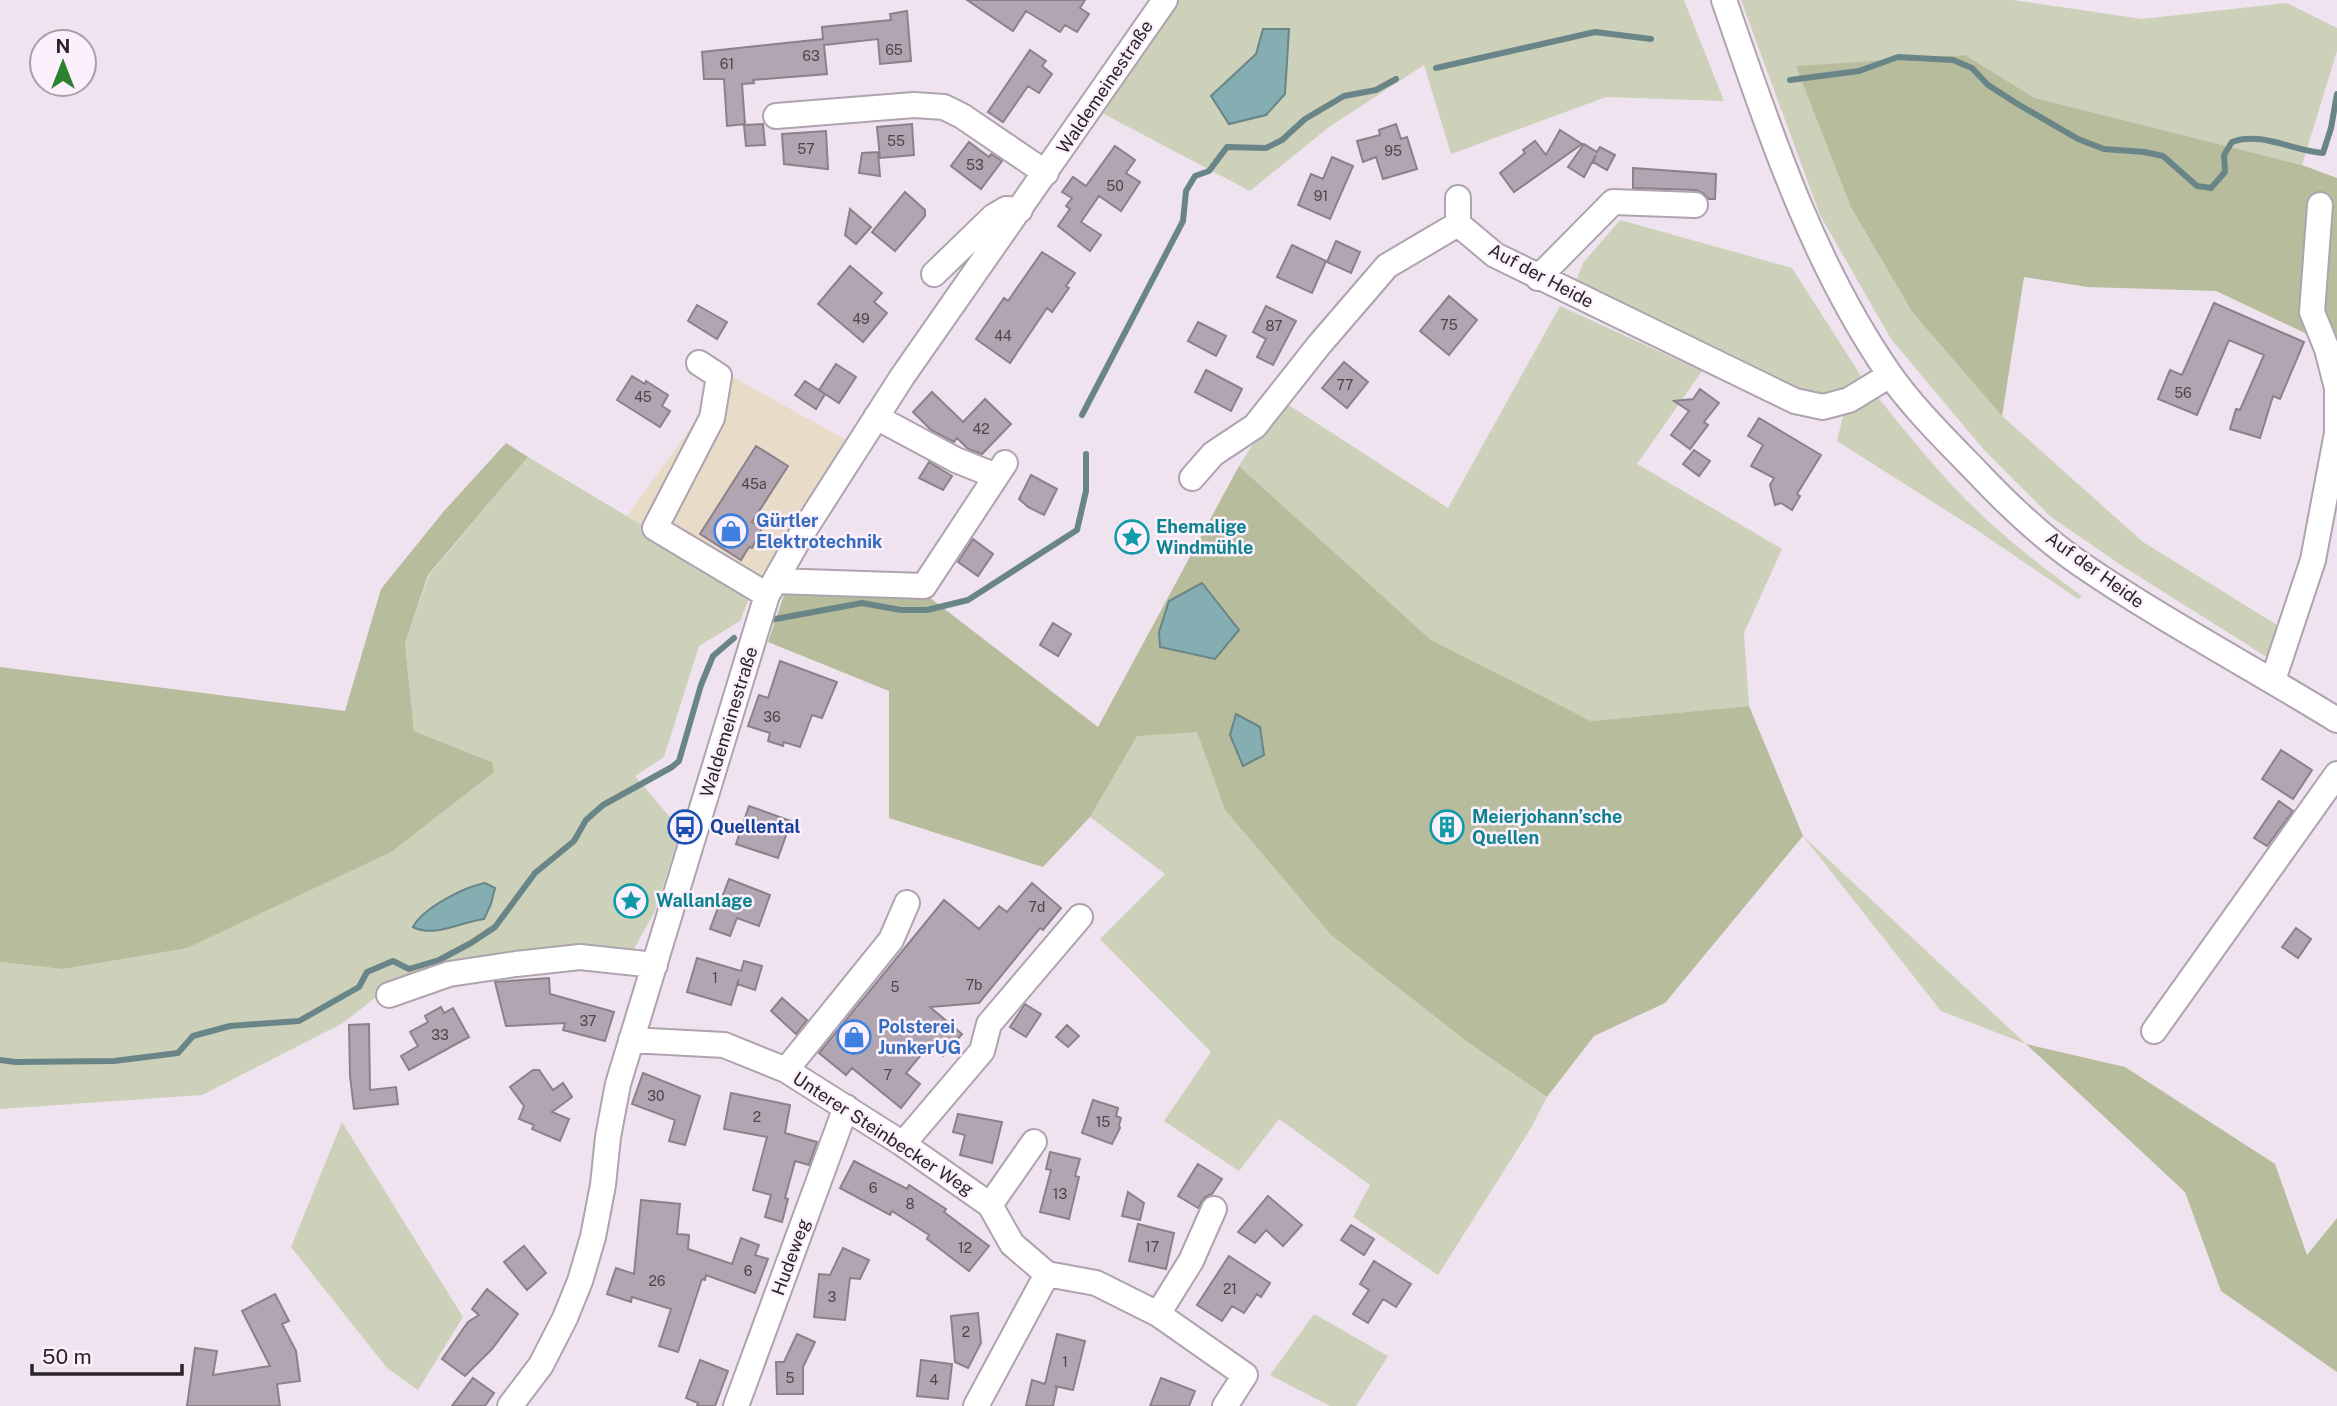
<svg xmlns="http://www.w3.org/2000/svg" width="2337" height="1406" font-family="'Public Sans',sans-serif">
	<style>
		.commercial { fill: #e8dbc7 }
		.green { fill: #cdd1b9 }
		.forest { fill: #b7bc9c }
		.water { fill: #84aeb1; stroke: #698588; stroke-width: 2 }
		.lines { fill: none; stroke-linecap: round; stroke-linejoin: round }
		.stream { stroke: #698588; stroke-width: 6 }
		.building { fill: #b0a5b0; stroke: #8b818b; stroke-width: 2 }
		.minor-casing { stroke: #aea3ae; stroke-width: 28 }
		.minor { stroke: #fff; stroke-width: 24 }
		.labels { text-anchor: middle; stroke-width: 5; stroke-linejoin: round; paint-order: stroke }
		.number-label { font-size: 14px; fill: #4c454c }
		.street-label { font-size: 18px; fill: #2a252a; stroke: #fbf0fb }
		.shop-label { font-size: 18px; font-weight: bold; fill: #366cbe; stroke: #fbf0fb; text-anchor: start }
		.culture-label { font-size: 18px; font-weight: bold; fill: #0d838f; stroke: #fbf0fb; text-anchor: start }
		.transit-label { font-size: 18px; font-weight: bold; fill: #164399; stroke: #fbf0fb; text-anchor: start }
	</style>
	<rect width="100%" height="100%" fill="#eee3ee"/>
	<path class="commercial" d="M729,375l117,65 -94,151 -126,-74z"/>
	<path class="green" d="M1178,0h506l40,101 -118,-4 -155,57 -27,-89 -95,62 -79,64 -148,-78z
		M1741,0h272l129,19 145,-16 50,25v23l-35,114 -267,-67 -70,-43 -169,12 117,246 89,103 141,126 142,88 -15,29 -146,-92 -73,-50 -66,-66 -94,-112 -71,-124z
		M1620,220l172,48 69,108c-24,19 -38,20 -67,12l-221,-100 10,-25z
		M1560,306l142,65 -65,93 145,85 -38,84 5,73 -158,15 -160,-81 -192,-174 42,-66 167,108z
		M1875,394c36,44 72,90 114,128 30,27 61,51 93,74l-4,3 -104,-71 -137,-87 7,-29z
		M528,457l224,134 -12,30 -41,25 -35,111 -29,19 46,54 -26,81 -25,45 -245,34 -42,33 -141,72 -202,14v-147l62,7 430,-207 -78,-31 -9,-88 24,-68z
		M1197,731l28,79 106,125 135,106 81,56 -16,31 -93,147 -85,-58 17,-32 -91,-66 -40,52 -75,-50 47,-69 -111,-113 65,-65 -75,-57 47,-82z
		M1803,836l223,208 -85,-33z
		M342,1122l121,195 -45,73 -31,-22 -96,-121z
		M1314,1314l74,42 -32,50h-26l-60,-31z"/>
	<path class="forest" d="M1965,55l70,43 267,67 35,13v205l-30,-49 -91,-43 -128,-4 -64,-10 -22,139 -89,-103 -62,-106 -55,-141z
		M506,443l22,14 -100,118 -23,68 9,88 78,31 2,10 -103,80 -204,96 -125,21 -62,-7v-295l345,44 36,-122 63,-78z
		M1239,466l192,174 160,81 158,-15 54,130 -138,167 -71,33 -47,61 -81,-56 -135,-106 -106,-125 -28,-78 -60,4 -47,81 -47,50 -154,-49v-127l-121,-49 18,-53 139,5 173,133z
		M2026,1044l99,23 150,97 32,91 30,-37v154l-116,-81 -36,-99z"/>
	<path class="water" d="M1263,29h26l-4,65 -19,21 -37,9 -18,-28 45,-42z
		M1202,583l37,47 -24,29 -55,-12 -1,-15 10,-31z
		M1236,714l24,13 4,28 -21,11 -13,-31z
		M485,883l10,5 -4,16 -7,15c-23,3 -50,19 -71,8 10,-19 51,-40 72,-44z"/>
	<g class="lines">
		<path class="stream" d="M1436,68l159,-36 56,7
			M1790,80l69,-9 39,-14 55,3 19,8 16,17 28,18 62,36 26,10 40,3 19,4 34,30 14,2 14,-16 -1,-17 8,-13c28,-11 62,9 91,11l8,-25 6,-34
			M1082,415l101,-194 3,-30 9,-15 14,-5 18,-24 39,1 16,-8 23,-21 39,-23 32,-6 20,-11
			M770,620l92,-17 39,7h26l41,-10 109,-70 9,-39v-37
			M0,1060l15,2 99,-1 64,-8 15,-17 37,-10 69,-5 60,-34 8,-15 26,-11 16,8 30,-9 32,-17 24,-16 40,-54 39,-32 12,-21 17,-15 69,-38 7,-6 22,-76 12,-29 21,-18"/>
	</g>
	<path class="building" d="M967,0h118l-5,8 9,6 -12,18 -12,-7 -5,7 -34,-21 -13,20z
		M907,11l4,50 -31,3 -2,-25 -54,6 3,29 -74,6 1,3 -12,1 3,40 -18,2 -3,-47h-20l-2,-27 121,-13 -1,-12 69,-7 -1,-6z
		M1030,50l16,11 -4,5 10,8 -13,19 -11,-7 -25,36 -15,-10z
		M763,124l2,21 -19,1 -2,-21z
		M912,124l2,31 -34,3 -3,-31z
		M1396,124l5,15 6,-2 10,32 -34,10 -7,-22 -13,5 -6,-21 23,-6 -1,-5z
		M1560,130l22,14 -68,48 -14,-19 25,-20 -2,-3 12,-9 11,14z
		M826,131l2,38 -44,-5 -2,-30z
		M969,142l20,15 2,-3 11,7 -21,28 -30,-23z
		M1584,144l13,8 3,-5 15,8 -8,15 -14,-8 3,-7 -12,22 -16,-10z
		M1115,146l20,14 -9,13 14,9 -19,29 -22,-15 -18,26 20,13 -11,16 -32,-25 12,-17 -4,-3 6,-8 -10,-6 11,-15 13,9z
		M878,152l2,24 -21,-3 3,-20z
		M1332,157l21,9 -23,53 -32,-14 13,-31 12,5z
		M1633,168l83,6 -1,25h-7l-5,-6 -7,-3 -63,-2z
		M905,192l20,18v6l-30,35 -23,-19z
		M850,209l21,18 -15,17 -11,-9z
		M1336,241l24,11 -9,21 -24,-11z
		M1292,245l34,16 -14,32 -35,-16z
		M1042,252l33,21 -9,13 3,2 -17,24 -5,-4 -37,55 -34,-24 28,-41 4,3z
		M850,266l32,27 -8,9 13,11 -24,29 -45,-38z
		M1449,296l28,24 -28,35 -29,-24z
		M2214,303l90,39 -24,57 -7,-3 -13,42 -30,-9 6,-20 4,1 24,-55 -35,-15 -32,75 -39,-16 12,-29 12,5z
		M697,305l30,17 -10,17 -29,-18z
		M1266,306l30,15 -23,44 -16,-8 9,-18 -13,-7z
		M1198,322l28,14 -10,20 -28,-15z
		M1344,362l24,20 -21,26 -25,-20z
		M836,364l20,13 -17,26 -20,-13z
		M1206,370l36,19 -11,22 -36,-19z
		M632,376l13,8 1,-3 22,14 -6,11 8,5 -10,16 -43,-27z
		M805,381l20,13 -9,15 -21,-14z
		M1700,389l19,14 -15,19 4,3 -18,24 -19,-14 18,-24 -15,-10 19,-2z
		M932,392l31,30 22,-23 26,25 -29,30 -14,-5 -11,-11 -3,4 -23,-12 -18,-18z
		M1759,418l62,37 -24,39 3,2 -8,14 -11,-7 -6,2 -5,-20 4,-7 -23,-12 12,-21 -15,-9z
		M756,446l32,20 -36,56 10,6 -10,20 -3,-1 -8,13 -41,-26z
		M1694,450l16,11 -11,15 -16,-12z
		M929,462l23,14 -9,14 -24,-12z
		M1031,475l26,14 -13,26 -16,-8 -9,-8z
		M973,539l20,15 -15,22 -20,-14z
		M1053,623l18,11 -13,22 -18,-11z
		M780,661l57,21 -15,36 -10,-3 -12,32 -16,-5 -1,4 -15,-5 2,-8 -22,-7 11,-31 9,3z
		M2281,750l31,20 -19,29 -31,-20z
		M2279,801l14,10 -26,35 -13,-8z
		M749,806l42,15 -13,37 -42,-14z
		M729,879l41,16 -11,31 -22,-8 -7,18 -20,-7z
		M1032,883l29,25 -18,22 -3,-2 -61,75 -49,4 32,27 -19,22 -13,-12 -24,29 14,11 -19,24 -49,-40 -6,7 -27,-22 125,-153 35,29 20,-23 8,6z
		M2296,928l15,11 -13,19 -16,-11z
		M697,958l44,13 3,-10 18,5 -7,24 -18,-6 2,-5 -8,26 -44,-13z
		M549,978l1,16 64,18 -9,29 -42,-11 2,-7 -59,3 -11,-44z
		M782,998l25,22 -11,14 -25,-23z
		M1025,1004l16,10 -15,23 -16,-10z
		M441,1007l3,6 9,-5 16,29 -60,33 -8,-14 17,-10 -8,-14 18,-10 -3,-6z
		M369,1024l1,66 26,-3 2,17 -44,5 -4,-33 -1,-51z
		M1067,1025l12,11 -11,11 -12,-10z
		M533,1070h6l14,20 10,-7 9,14 -20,15 17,7 -9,22 -28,-12 2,-4 -15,-6 5,-13 -14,-19z
		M643,1073l57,23 -15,49 -16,-4 6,-21 -43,-16z
		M731,1093l59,12 -5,28 32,9 -8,23 -14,-4 -10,37 3,1 -6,23 -17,-5 6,-22 -18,-5 14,-53 -43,-8z
		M1093,1100l25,8 -2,8 5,2 -2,7 1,3 -8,16 -30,-11z
		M958,1114l44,8 -10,41 -32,-8 5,-20 -12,-3z
		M1050,1152l30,7 -5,17 4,1 -10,42 -29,-7 11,-42 -5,-1z
		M854,1161l53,28 2,-4 37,24 -2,3 45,34 -20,25 -42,-32 2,-4 -37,-24 -2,4 -50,-27z
		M1198,1164l24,15 -10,15 -7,3 -7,11 -20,-12z
		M1128,1192l16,11 -4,17 -18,-4z
		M1268,1196l34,29 -19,21 -17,-16 -11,13 -17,-11z
		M641,1200l39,4 -3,30 12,1 -1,14 44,15 9,-26 18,7 -4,10 13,4 -13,34 -49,-18 -1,5 -3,-1 -24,73 -19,-6 12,-37 -39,-12 -1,5 -24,-8 9,-26 18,6z
		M1138,1224l36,9 -8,36 -37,-8z
		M1351,1225l23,14 -10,16 -23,-15z
		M524,1246l22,27 -19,17 -23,-28z
		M843,1248l26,12 -9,19 -10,-1 -5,42 -31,-3 5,-43 11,1z
		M1229,1256l41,27 -9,14 -4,-3 -13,19 -12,-7 -10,15 -25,-16z
		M1374,1261l37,23 -15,23 -13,-8 -15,24 -15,-9 16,-24 -9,-6z
		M487,1289l31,25 -26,35 -27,27 -23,-17 26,-37 11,-7 -7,-6z
		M275,1294l14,27 -7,3 14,27 4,30 -23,3 3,22h-93l8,-58 22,3 -4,24 57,-9 -28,-55z
		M978,1313l3,30 -13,25 -13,-6 -4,-46z
		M797,1334l18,8 -12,25v27h-26l-1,-32h8z
		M1057,1334l28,7 -12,49 -18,-4 2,1 -4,19h-27l6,-26 13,4z
		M700,1360l28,11 -13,35h-18l1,-3 -12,-5z
		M921,1360l31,4 -4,35 -31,-3z
		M473,1378l21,15 -9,13h-33z
		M1161,1378l34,13 -6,15h-39z"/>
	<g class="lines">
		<defs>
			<path id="minor" d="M1724,0c44,127 87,260 164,372 25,36 58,68 88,99 31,33 66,66 103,92 83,57 172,104 258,157
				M776,116l138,-11 30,2 18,9 84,57
				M1458,198v26
				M934,274l60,-58 12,-7 14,1
				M1538,278l75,-76 82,3
				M699,363l20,13 -7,42 -57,110 112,67
				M876,417l80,43 40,16
				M1192,478l21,-24 42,-28 64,-81 68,-79 71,-42 37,31 300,146 28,6 26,-7 41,-25
				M775,581l149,5 81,-123
				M2273,680l40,-120 24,-127v-45l-10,-39 -15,-37 8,-107
				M389,995l60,-21 67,-10 64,-7 75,8
				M2154,1031l183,-257
				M631,1040l93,5 62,25 117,74 87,61 22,39 35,30 49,9 62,31 87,61 -20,31
				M786,1070l105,-130 16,-37
				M903,1144l79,-93 7,-27 91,-107
				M990,1205l44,-63
				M1158,1314l33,-53 23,-52
				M510,1406l31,-41 24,-47 15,-37 13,-44 10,-52 5,-48 10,-53 149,-489 34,-60 101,-158 263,-377
				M736,1406l110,-299
				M976,1406l71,-132"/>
		</defs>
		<use href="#minor" class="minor-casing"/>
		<use href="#minor" class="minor"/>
	</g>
	<defs>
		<symbol id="shop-ring" viewBox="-11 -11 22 22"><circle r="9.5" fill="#fbf0fb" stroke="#3f7fe0" stroke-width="1.5"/><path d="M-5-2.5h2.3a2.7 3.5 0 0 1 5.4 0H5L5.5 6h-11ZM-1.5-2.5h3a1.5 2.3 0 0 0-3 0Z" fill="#3f7fe0"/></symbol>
		<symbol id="sight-ring" viewBox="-11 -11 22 22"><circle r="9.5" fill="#fbf0fb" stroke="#0f9aa8" stroke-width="1.5"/><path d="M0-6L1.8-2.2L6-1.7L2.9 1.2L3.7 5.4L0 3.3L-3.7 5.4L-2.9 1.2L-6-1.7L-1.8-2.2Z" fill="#0f9aa8"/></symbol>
		<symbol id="bus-ring" viewBox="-11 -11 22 22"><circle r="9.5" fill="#fbf0fb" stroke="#1a4fb4" stroke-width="1.5"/><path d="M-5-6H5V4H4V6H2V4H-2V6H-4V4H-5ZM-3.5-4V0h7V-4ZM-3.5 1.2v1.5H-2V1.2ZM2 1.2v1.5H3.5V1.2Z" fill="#1a4fb4"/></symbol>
		<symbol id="building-ring" viewBox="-11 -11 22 22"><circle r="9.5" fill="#fbf0fb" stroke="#0f9aa8" stroke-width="1.5"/><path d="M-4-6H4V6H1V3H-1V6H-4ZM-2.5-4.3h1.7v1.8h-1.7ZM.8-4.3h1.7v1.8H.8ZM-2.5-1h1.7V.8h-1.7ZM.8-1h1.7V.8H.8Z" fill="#0f9aa8"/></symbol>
	</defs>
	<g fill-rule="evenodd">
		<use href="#shop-ring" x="712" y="512" width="38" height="38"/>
		<use href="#sight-ring" x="1113" y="518" width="38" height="38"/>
		<use href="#bus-ring" x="666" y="808" width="38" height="38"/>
		<use href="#building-ring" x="1428" y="808" width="38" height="38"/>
		<use href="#sight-ring" x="612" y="882" width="38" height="38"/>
		<use href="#shop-ring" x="835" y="1018" width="38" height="38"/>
	</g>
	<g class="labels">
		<g class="number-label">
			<text x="894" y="55">65</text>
			<text x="811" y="61">63</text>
			<text x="727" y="69">61</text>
			<text x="896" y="146">55</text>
			<text x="806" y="154">57</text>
			<text x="1393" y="156">95</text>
			<text x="975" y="170">53</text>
			<text x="1115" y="191">50</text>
			<text x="1321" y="201">91</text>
			<text x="861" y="324">49</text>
			<text x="1449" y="330">75</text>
			<text x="1274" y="331">87</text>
			<text x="1003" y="341">44</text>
			<text x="1345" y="390">77</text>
			<text x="2183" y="398">56</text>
			<text x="643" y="402">45</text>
			<text x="981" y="434">42</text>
			<text x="754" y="489">45a</text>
			<text x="772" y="722">36</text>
			<text x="1037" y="912">7d</text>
			<text x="715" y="983">1</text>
			<text x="974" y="990">7b</text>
			<text x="895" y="992">5</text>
			<text x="588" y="1026">37</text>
			<text x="440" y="1040">33</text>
			<text x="888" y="1080">7</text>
			<text x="656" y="1101">30</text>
			<text x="757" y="1122">2</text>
			<text x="1103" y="1127">15</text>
			<text x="873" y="1193">6</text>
			<text x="1060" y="1199">13</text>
			<text x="910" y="1209">8</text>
			<text x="1152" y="1252">17</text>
			<text x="965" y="1253">12</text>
			<text x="748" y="1276">6</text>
			<text x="657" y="1286">26</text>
			<text x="1230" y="1294">21</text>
			<text x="832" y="1302">3</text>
			<text x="966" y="1337">2</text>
			<text x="1065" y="1367">1</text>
			<text x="790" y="1383">5</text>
			<text x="934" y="1385">4</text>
		</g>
		<g class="street-label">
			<text transform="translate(1105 87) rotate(-56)" y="6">Waldemeinestraße</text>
			<text transform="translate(1541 276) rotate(28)" y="6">Auf der Heide</text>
			<text transform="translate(2095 570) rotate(36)" y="6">Auf der Heide</text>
			<text transform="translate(729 722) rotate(-73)" y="6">Waldemeinestraße</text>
			<text transform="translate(883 1134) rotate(33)" y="6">Unterer Steinbecker Weg</text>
			<text transform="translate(791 1257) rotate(-70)" y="6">Hudeweg</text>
		</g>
		<g class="shop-label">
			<text x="756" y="527">Gürtler<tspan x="756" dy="21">Elektrotechnik</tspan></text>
			<text x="878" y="1033">Polsterei<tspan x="878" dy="21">JunkerUG</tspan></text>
		</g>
		<g class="culture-label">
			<text x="1156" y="533">Ehemalige<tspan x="1156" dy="21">Windmühle</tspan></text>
			<text x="1472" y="823">Meierjohann’sche<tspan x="1472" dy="21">Quellen</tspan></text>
			<text x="656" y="907">Wallanlage</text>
		</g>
		<g class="transit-label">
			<text x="710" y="833">Quellental</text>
		</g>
	</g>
	<g transform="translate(63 63)"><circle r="33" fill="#fbf0fb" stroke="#a79fa7" stroke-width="2"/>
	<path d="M0-5L12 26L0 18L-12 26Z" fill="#2c8230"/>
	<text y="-10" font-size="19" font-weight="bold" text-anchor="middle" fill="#2a252a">N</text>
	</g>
	<path d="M32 1364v10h150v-10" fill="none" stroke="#2a252a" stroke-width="3.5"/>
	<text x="42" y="1364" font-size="21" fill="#2a252a" stroke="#fbf0fb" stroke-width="5" paint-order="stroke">50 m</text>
</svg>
